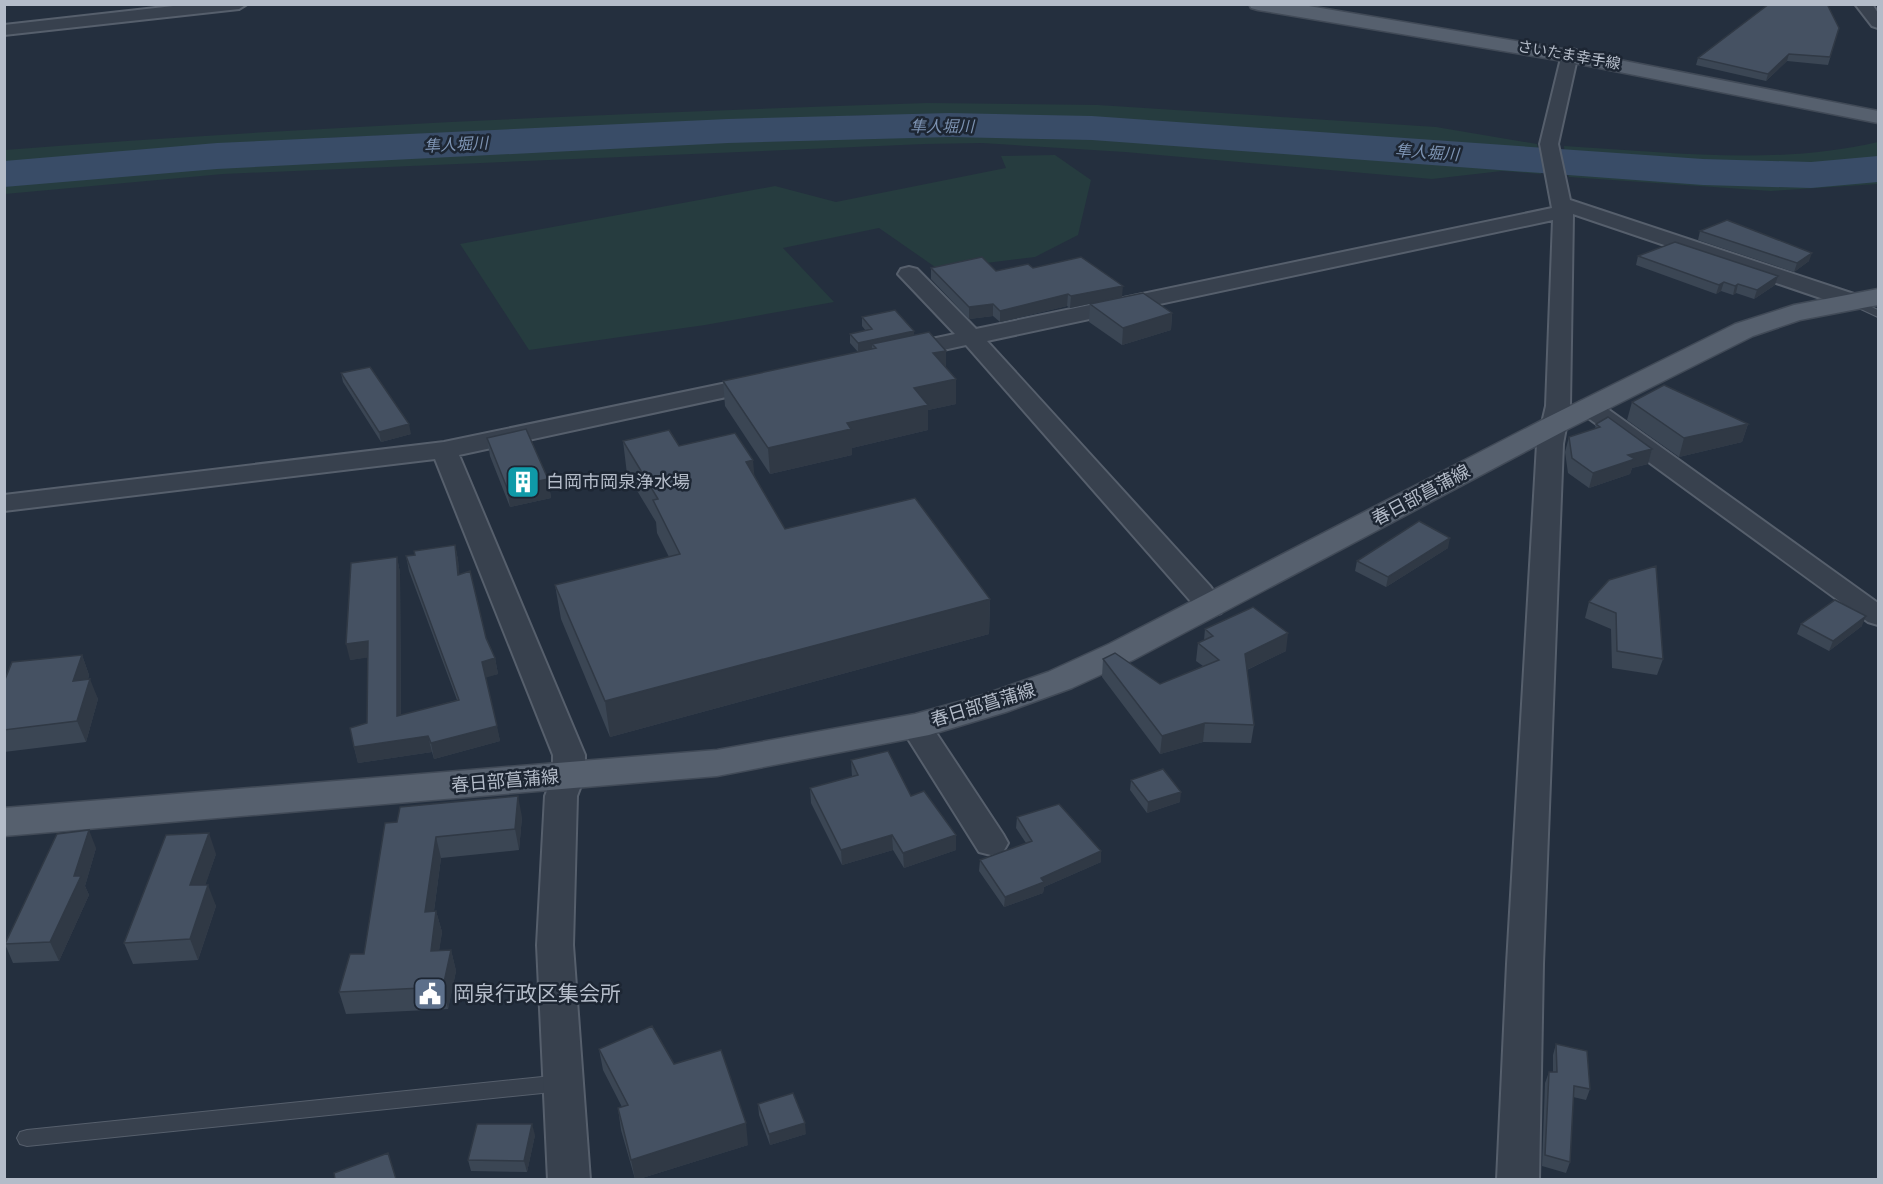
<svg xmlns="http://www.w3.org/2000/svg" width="1883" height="1184" font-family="Quicksand,'Noto Sans JP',sans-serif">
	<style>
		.green { fill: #263c3f }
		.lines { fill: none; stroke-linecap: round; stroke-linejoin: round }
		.river { fill: #394c67; fill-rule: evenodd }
		.service-casing { stroke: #565f6c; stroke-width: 2 }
		.minor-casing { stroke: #565f6c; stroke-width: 4 }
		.primary-casing { stroke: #414a57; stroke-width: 3 }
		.service { fill: #38414e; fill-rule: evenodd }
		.minor { fill: #38414e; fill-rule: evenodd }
		.primary { fill: #56606e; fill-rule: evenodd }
		.wall { fill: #3b4654 }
		.shaded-wall { fill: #303945 }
		.building { fill: #455162; stroke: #303945; stroke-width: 1.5 }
		.labels { text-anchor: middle; stroke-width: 5; stroke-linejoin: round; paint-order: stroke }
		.far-street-label { font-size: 15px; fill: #b4bcc9; stroke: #1d2633 }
		.far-water-label { font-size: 16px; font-style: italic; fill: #7c92b1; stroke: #1d2633 }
		.poi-label { font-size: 18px; fill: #b4bcc9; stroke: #1d2633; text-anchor: start }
		.street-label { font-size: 18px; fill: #b4bcc9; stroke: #1d2633 }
		.near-poi-label { font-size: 21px; fill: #b4bcc9; stroke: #1d2633; text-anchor: start }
	</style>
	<rect width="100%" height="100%" fill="#242f3e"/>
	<path class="green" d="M928,103l170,2 338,22 101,17 2,8 -124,-12 -343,-24 -201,-1 -544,23 -322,26v-14c307,-24 615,-37 923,-47z
		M902,133l168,2 470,31 1,8 -39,-3 -70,8 -307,-27 -143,-9 -57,1 -702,30 -218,20v-12l221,-20z
		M1878,142v20l-74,7 -63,-1 -84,-3 -92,-10 -1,-9c105,6 212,20 314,-4z
		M1055,155l36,25 -13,55 -43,22 -97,12 -59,-41 -96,20 51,54 -129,23 -176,25 -69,-106 315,-58 61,16 170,-34 -5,-12z
		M1565,168l156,10h80l77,-4v10l-107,7 -202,-14z"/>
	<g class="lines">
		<path class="river" d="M950,113l142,3 611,43 108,3 67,-6v26l-67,6 -108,-3 -611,-45 -142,-3 -222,6 -511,26 -213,18v-26l213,-18 511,-24z"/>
		<defs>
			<path id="service" d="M1852,298l26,12v7l-30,-14 -1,-2z
				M562,1075l7,3 2,5 -2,5 -7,3 -535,55 -7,-2 -3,-6 3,-6 7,-2z"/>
			<path id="minor" d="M191,4h56l-8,5 -235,26v-10z
				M1855,4h17l6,9v15l-6,-2z
				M1570,49l6,1 2,4 -20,90 12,56 290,96 3,5 -3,5 -8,2 -8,-2 -271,-92 -3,192 -7,38 -20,520 -4,216h-42l10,-216 30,-520 9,-38 7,-186 -566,121 223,245 15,21 -4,6 -10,3 -10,-3 -235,-268 -64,14 -8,-2 -4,-5 4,-5 61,-13 -57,-60 3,-5 8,-2 8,2 59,60 576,-121 -12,-64 22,-90 2,-4z
				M760,376l8,2 4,5 -4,5 -309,67 126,300v20l-8,21 -4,149 17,235h-42l-11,-235 8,-149 8,-21v-20l-118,-296 -431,52v-16l440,-53z
				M1589,400l9,2 280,201v22l-10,-3 -288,-210 -3,-5 3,-5z
				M916,716l11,3 76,115 5,9 -5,9 -12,3 -12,-3 -79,-126 5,-7z"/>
			<path id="primary" d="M1249,4h48l272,46 309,61v12l-309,-61 -311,-52 -7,-2z
				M1878,289v16l-78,15 -47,16 -187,94 -433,230 -61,28 -66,24 -77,23 -212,41 -713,60v-28l713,-58 198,-36 65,-18 68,-24 61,-28 437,-226 189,-94 59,-19z"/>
		</defs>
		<use href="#service" class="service-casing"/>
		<use href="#minor" class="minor-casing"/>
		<use href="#primary" class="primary-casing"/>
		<use href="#service" class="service"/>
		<use href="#minor" class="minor"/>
		<use href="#primary" class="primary"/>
	</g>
	<path class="wall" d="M1839,28l-11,37 -41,-4 -21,20 -70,-16 2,-7z
		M1700,231l109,30 -15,11 -96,-32z
		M1638,256l137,29 -21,14 -18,-6 -3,2 -12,-4 -5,3 -80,-29z
		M931,268l65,3 37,-3 89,29 -52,11 -3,-2 -67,16 -7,-6 -24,3 -38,-40z
		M1090,304l82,9 -1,17 -49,15 -33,-23z
		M862,317l52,18 32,16v17l10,36 -28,6v20l-76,18v7l-82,19 -45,-68 -2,-25 135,-29 -8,-9v-9l16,-3 -4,-5z
		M341,373l70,61 -30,8 -38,-60z
		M1632,402l116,22 -6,18 -63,15 -52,-37z
		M1596,424l56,25 -4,15 -16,4 -2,6 -41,14 -21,-15 -3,-21 4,-15 26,-8z
		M487,438l61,41 3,19 -41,9 -20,-51z
		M623,441l56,5 76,31 30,52 205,70 -1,35 -379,103 -49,-118 -6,-34 114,-28 -12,-24 -1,-11 -29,-48z
		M455,545l3,15 1,14 36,84 3,16 -13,3 15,64 -66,18 -2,-7 -74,11 -4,-16 13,-24 1,-66 -18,3 47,-103 3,16 1,142 56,-15 -48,-129 -3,-15 9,-1z
		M1448,548l-62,39 -31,-16 2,-10z
		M1609,580l54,79 -6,16 -45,-7 -1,-39 -26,-11 4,-16z
		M1801,624l61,2 -33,25 -32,-17z
		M1205,629l81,22 -39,19 7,55 -3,18 -48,-1 -43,12 -58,-77 1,-18 57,25 43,-18 -7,-5 2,-18 6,-3z
		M82,655l7,20 -1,4 10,20 -12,43 -82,10v-70z
		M851,760l60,36 45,54 -52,18 -11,-18 -51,15 -31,-62 -1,-15 42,-11z
		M1131,780l49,22 -33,11 -17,-23z
		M522,817l-3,33 -78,8 -7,53h2l6,21 -3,18h12l5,21 -8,38 -102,5 -7,-22 25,-38 33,-132z
		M1017,817l84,45 -57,25 -1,6 -39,14 -25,-36 1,-11 46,-17 -10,-15z
		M96,848l-11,38 4,9 -30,66 -46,2 -8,-19z
		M216,854l-11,31 11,21 -18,54 -65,4 -9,-21z
		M1556,1044l34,45 -4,11 -13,-3 -3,65 -4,11 -24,-7 3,-83 4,-11h4v-17z
		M599,1049l75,15 74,81 -109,34h-4l-14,-49 -3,-22 4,-1 -19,-37z
		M758,1104l48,30 -36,11 -11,-30z
		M535,1135l-8,37 -56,-1 -3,-11z"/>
	<path class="shaded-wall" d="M1789,54l-2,7 -21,20 2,-7z
		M1812,253l-3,8 -15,11 3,-9z
		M1778,276l-3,9 -21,14 3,-9z
		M1724,282l-3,9 -5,3 3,-9z
		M1738,284l-2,9 -3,2 2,-9z
		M1123,286l-1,11 -52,11 1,-12z
		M1068,294l-1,12 -67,16v-11z
		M993,304v12l-24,3v-12z
		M1172,313l-1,17 -49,15 1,-17z
		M914,331v9l-42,4v5l-14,3v-9z
		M946,351v24l-13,-22z
		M956,379v25l-28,6v20l-76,18v7l-82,19 -2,-26 79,-25 67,-35z
		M409,424l2,10 -30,8 -2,-10z
		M1748,424l-6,18 -63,15 5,-19z
		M1652,449l-4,15 -16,4 -2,6 -41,14 4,-15 35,-18z
		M753,460l3,33 -10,-31z
		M548,479l3,19 -41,9 -3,-19z
		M1450,538l-2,10 -62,39 2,-10z
		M455,545l3,15 3,30 -3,-15z
		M397,557l3,16 1,158 -4,-15z
		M990,599l-1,35 -379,103 -5,-36z
		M1866,616l-4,10 -33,25 4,-10z
		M1288,633l-2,18 -44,21 3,-18z
		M368,641l4,16 -22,3 -4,-16z
		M82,655l7,20 -8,26 -8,-20z
		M495,658l3,16 -13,4 -3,-16z
		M90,679l8,20 -12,43 -9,-21z
		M1205,723l-2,19 -43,12 2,-18z
		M497,726l3,15 -66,18 -3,-16z
		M428,736l4,16 -74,11 -4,-16z
		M1181,792l-1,10 -33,11 1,-11z
		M518,796l4,21 -3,33 -4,-21z
		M89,830l7,18 -11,38 4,9 -30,66 -9,-19 24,-66z
		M209,833l7,21 -18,53 -8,-22z
		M892,835l1,15 -51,15 -1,-15z
		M956,835v15l-52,18 -1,-15z
		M436,837l5,21 -10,75 -6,-21z
		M1101,851v11l-57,25 -1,6 -39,14 1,-10 36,-19z
		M208,885l8,21 -18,54 -8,-21z
		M436,911l6,21 -6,40 -5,-21z
		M451,950l5,21 -8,38 -5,-22z
		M746,1123l2,22 -109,34h-4l-4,-19z
		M805,1123l1,11 -36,11 -1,-11z
		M532,1124l3,11 -8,37 -3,-11z"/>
	<path class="building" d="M1769,4h58l12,24 -9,29 -41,-3 -21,20 -70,-16z
		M1727,220l85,33 -15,10 -97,-32z
		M1675,242l103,34 -21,14 -19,-6 -3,2 -11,-4 -5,3 -81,-29z
		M982,257l14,14 32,-7 5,4 48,-11 42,29 -52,10 -3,-2 -68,17 -7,-7 -24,3 -38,-39z
		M1143,293l29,20 -49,15 -33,-24z
		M895,310l19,21 -56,12 -8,-9 22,-5 -10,-12z
		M929,332l17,19 -13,2 23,26 -42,9 14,17 -81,18 4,6 -83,19 -45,-67 153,-33 -4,-4z
		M370,367l39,57 -30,8 -38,-59z
		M1664,385l84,39 -64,14 -52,-36z
		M1608,417l44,32 -24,6 7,4 -42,14 -21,-15 -3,-21 31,-10 -4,-3z
		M526,429l22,50 -41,9 -20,-50z
		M669,430l10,16 56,-13 18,27 -7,2 39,67 130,-31 75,101 -385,102 -50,-116 125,-31 -27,-54 5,-1 -35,-58z
		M1419,521l31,17 -62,39 -31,-16z
		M455,545l3,30 12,-4 16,67 9,20 -13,4 15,64 -66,17 -3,-7 -74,11 -4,-19 17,-5 1,-82 -22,3 5,-81 46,-6v159l62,-16 -53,-144 9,-1 -1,-4z
		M1656,566l7,93 -46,-8 -1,-38 -27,-11 20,-22z
		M1835,600l31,16 -33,25 -32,-17z
		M1253,607l35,26 -43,21 9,71 -49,-2 -43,13 -59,-77 12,-6 45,31 59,-24 -21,-17 15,-7 -8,-7z
		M82,655l-9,26 17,-2 -13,42 -73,9v-48l8,-20z
		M888,751l23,45 13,-5 32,44 -53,18 -11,-18 -51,15 -31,-62 48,-13 -7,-15z
		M1163,769l18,23 -33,10 -17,-22z
		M518,796l-3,33 -79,8 -11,75 11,-1 -5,40 20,-1 -8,37 -104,5 11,-38h14l21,-131 12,-1 3,-15z
		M1059,804l42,47 -60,27 3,4 -39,15 -25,-37 52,-19 -15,-24z
		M89,830l-15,46h7l-31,66 -45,2 52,-110z
		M209,833l-19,52h18l-18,54 -66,4 42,-108z
		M652,1026l22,38 47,-14 25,73 -115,37 -13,-52 10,-3 -29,-56z
		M1556,1044l31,7 3,38 -16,-3 -4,76 -25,-7 4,-83h8z
		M793,1093l12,30 -36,11 -11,-30z
		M477,1124h55l-8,37 -56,-1z
		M388,1153l8,26h-61l-1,-6z"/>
	<defs>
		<symbol id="building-square" viewBox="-11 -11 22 22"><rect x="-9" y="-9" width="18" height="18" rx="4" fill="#0f9aa8" stroke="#1d2633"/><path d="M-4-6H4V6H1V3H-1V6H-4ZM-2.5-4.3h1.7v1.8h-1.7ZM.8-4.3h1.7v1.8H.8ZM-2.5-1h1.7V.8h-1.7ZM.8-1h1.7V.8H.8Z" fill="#fff"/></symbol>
		<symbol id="civic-square" viewBox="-11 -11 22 22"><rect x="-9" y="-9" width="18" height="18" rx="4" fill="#5c6f8a" stroke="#1d2633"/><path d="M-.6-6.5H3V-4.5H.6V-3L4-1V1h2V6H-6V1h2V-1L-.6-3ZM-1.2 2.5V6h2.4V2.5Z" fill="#fff"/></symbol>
	</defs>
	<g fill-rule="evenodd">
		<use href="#building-square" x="504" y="463" width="38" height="38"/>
		<use href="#civic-square" x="411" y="975" width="38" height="38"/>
	</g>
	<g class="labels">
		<g class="far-street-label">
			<text transform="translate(1569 55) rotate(10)" y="5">さいたま幸手線</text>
		</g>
		<g class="far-water-label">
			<text x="942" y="132">隼人堀川</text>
			<text transform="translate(456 144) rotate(-3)" y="6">隼人堀川</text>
			<text transform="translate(1427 152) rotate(4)" y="6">隼人堀川</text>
		</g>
		<g class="poi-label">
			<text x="546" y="488">白岡市岡泉浄水場</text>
		</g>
		<g class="street-label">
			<text transform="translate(1421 495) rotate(-28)" y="6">春日部菖蒲線</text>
			<text transform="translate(983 705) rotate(-17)" y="6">春日部菖蒲線</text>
			<text transform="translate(505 781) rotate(-5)" y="6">春日部菖蒲線</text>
		</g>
		<g class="near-poi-label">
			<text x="453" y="1001">岡泉行政区集会所</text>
		</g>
	</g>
	<rect width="1883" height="1184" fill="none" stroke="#b4bcc9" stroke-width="12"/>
</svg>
